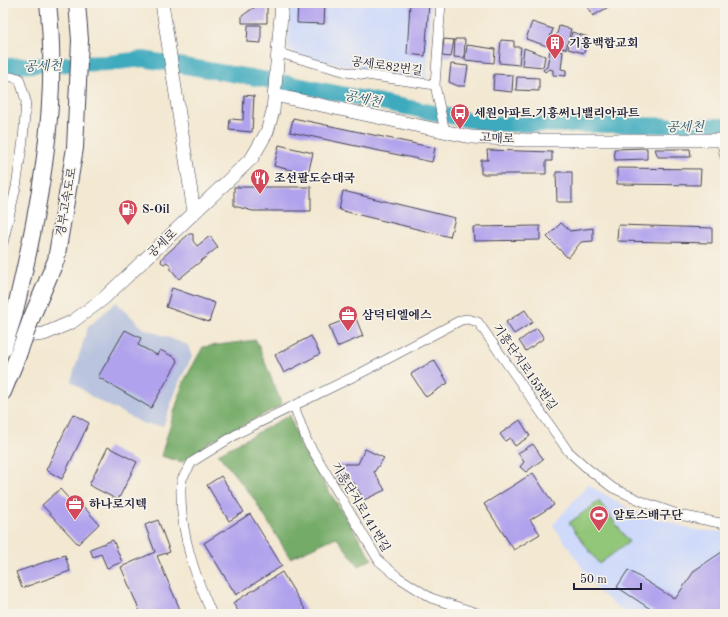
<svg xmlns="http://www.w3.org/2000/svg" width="728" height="617" font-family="'Old Standard TT','Noto Serif KR',serif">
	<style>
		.built { fill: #cfdafa }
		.industrial { fill: #bac4de }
		.green { fill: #92c678; stroke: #5a745a }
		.forest { fill: #75ab68; stroke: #4c6652 }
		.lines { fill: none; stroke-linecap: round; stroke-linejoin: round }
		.river { stroke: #3eaabe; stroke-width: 16 }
		.building { fill: #b1a2ed }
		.street-casing { stroke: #414052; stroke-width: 10 }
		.secondary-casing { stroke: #414052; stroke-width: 14 }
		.highway-casing { stroke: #414052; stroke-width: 18 }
		.street { stroke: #fff; stroke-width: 9 }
		.secondary { stroke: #fff; stroke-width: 13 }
		.highway { stroke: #fff; stroke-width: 16 }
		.highway-bridge-casing { stroke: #414052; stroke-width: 18; stroke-linecap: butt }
		.highway-bridge { stroke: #fff; stroke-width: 16 }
		.labels { text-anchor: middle; stroke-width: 3.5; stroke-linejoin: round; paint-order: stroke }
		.poi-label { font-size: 12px; font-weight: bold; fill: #22223b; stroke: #f7f3e8; text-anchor: start }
		.street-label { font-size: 12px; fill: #22223b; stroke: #f7f3e8 }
		.water-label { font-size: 13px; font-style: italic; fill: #2d586f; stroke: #f7f3e8 }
	</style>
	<rect width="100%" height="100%" fill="#f7f3e8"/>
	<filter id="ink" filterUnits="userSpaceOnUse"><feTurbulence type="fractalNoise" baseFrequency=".025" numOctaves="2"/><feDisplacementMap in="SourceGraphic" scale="8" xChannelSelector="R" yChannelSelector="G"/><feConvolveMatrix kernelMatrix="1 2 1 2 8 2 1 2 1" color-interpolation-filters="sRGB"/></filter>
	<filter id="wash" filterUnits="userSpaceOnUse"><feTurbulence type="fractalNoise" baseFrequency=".012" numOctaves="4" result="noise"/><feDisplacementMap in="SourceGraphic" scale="16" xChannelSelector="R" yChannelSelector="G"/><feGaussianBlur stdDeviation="0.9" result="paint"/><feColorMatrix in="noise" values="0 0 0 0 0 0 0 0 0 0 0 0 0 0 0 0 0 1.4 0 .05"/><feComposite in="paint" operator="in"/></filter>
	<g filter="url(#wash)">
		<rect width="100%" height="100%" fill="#f3e8d2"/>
		<path class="built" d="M290,3h141l-4,76 -62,-9 -67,-15 -10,-7z
			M588,484l43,26 64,20 30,2v82h-99l-27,-22 -46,-67z"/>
		<path class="industrial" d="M116,302l27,26 45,17 4,12 -12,23 -17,46 -19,-2 -52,-27 -21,-16 17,-54z"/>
		<path class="green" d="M599,501l30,41 -30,22 -30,-41z"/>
		<path class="forest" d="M256,340l26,65 -74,38 -26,19 -21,-6 22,-73 20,-36z
			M290,415l9,29 73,115 -13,7 -23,-29 -46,21 -36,-59 -36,-45z"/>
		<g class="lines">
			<path class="river" d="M3,66l106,-3 34,-4 149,25 197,40 236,2"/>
		</g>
		<g id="blocks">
			<path class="building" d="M267,3v20h-25v-7l17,-12z
				M298,3h27l-1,21 -27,-1z
				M410,3h19l-4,53 -18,-2z
				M587,3h28l-22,13 -8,-12z
				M532,22l21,7 -6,17 -21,-7z
				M248,25h13v18l-14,-1z
				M559,26l12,3 -5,20 -12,-3z
				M572,32l16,5 -4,16 -16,-4z
				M444,39l10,1 -3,17 -9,-1z
				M455,39h10l-1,19 -10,-1z
				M501,40l13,1v6h7l-2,18 -20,-2z
				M467,45l28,4 -1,14 -29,-3z
				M524,48l21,8 -2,11 -21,-2z
				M550,50l13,2 -2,17 5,1v6l-13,-1v-5l-4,-1 -4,3 -2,-2 4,-3z
				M451,64l17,2 -3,20h-7l-9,-4z
				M494,74l19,1 -1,17 -19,-2z
				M517,77l22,1v13l-23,-1z
				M244,95l10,1 -2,36 -23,-2 1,-11 13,1z
				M293,118l142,30 -3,14 -142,-30z
				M279,145l34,8 -5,21 -34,-8z
				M647,148v11l-32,1 -1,-11z
				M655,149h35l1,8h-33z
				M487,150l65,2v9h-6v13h-65v-14h7z
				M617,168l84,1 -1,16 -83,-1z
				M556,172h16v30h-15z
				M234,187h77v24h-58l-19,-5z
				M343,191l112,27 -5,19 -111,-27z
				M561,223l9,8 23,-3v13l-12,1 -13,16 -21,-21z
				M618,225l94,3v15l-95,-2z
				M540,226v14l-66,1 -1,-14z
				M189,234h4v7l4,5 13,-10 8,11 -39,32 -9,-11 2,-1 -5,-5 -3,2 -3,-2 1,-4z
				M172,288l43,15 -6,19 -43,-15z
				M525,310l8,12 -19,12 -8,-12z
				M355,316l8,20 -26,11 -8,-21z
				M537,328l7,10 -18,13 -7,-10z
				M125,330l16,8 -3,7 19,10 3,-5 16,8 1,5 -26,45 -53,-31z
				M311,336l9,18 -36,19 -9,-18z
				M434,360l14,23 -22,14 -15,-23z
				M73,414l16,9 -27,56 -16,-9z
				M520,420l10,16 -15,10 -5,-8 -5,3 -5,-7z
				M533,444l10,15 -17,13 -6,-5 4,-5 -6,-9z
				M108,447l29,15 -19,38 -29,-15z
				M365,449l19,9 -10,14 11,18 -21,10 -10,-17 -17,-1v-18h21z
				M533,473l21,32 -24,15 10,14 -26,16 -30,-46z
				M221,476l23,36 -15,9 -22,-36z
				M60,489l19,21 4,-4 16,18 -21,20 -36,-39z
				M250,514l32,52 -46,29 -32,-52z
				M158,520l12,32 -13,4 25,58h-41l-20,-47 34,-15 -10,-27z
				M113,540l9,22 -15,6 -6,-14 -8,3 -3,-8z
				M725,550v64h-67l-41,-27 11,-17 47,29 20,-29z
				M65,555l5,16 -48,17 -6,-16z
				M282,572l26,42h-68l-7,-11z"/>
		</g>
	</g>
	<g filter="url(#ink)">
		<use href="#blocks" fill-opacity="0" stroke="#414052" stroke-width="1"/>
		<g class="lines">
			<defs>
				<path id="street" d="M279,53l67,19 89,13 6,-82
					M3,76l16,2 7,23 -3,39 -7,47 -13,56
					M435,85l10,47
					M721,140l4,17
					M294,406l13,35 72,120 19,16 33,21 49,16
					M212,614c-18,-40 -32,-82 -31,-126l1,-9 10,-17 48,-30 121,-59 100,-53 7,-1 10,3 90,129 20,18 25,19 33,15 34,12 45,9"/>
				<path id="secondary" d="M162,3l32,209
					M274,95l197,42 55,3h199
					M17,337l27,-3 28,-12 31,-23 149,-141 15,-26 6,-21 9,-108"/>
				<path id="highway" d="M14,315c24,-100 46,-208 34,-312
					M31,319l25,-59 19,-112 5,-108 -3,-37
					M3,392l15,-37"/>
			</defs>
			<use href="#street" class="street-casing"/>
			<use href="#secondary" class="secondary-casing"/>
			<use href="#highway" class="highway-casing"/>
			<use href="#street" class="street"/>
			<use href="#secondary" class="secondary"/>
			<use href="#highway" class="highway"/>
			<defs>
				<path id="highway-bridge" d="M3,349l11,-34
					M18,355l13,-36"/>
			</defs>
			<use href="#highway-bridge" class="highway-bridge-casing"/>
			<use href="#highway-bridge" class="highway-bridge"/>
		</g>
	</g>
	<defs>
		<symbol id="building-pin" viewBox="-11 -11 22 30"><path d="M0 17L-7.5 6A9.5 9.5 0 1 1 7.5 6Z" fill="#d1495b" stroke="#f7f3e8"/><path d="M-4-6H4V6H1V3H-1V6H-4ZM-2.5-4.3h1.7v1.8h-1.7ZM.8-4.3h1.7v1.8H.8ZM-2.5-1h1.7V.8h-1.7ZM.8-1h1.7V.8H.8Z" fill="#fff"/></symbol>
		<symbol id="bus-pin" viewBox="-11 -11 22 30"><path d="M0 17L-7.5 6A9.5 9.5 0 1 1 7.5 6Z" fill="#d1495b" stroke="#f7f3e8"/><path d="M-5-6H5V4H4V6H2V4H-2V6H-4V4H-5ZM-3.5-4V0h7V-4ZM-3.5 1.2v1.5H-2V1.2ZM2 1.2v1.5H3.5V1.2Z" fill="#fff"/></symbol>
		<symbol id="restaurant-pin" viewBox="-11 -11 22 30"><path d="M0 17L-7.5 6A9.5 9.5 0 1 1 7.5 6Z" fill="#d1495b" stroke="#f7f3e8"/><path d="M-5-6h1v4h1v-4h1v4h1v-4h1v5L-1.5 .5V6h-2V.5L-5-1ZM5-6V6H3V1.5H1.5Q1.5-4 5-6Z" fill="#fff"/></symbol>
		<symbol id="fuel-pin" viewBox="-11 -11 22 30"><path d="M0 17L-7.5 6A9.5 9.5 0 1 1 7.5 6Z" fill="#d1495b" stroke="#f7f3e8"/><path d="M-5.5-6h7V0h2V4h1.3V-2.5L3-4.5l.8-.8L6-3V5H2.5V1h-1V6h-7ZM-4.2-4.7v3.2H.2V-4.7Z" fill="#fff"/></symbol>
		<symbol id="office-pin" viewBox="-11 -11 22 30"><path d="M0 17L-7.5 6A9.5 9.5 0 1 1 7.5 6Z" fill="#d1495b" stroke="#f7f3e8"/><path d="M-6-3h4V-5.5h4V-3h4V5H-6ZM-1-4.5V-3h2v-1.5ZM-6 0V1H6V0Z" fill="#fff"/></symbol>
		<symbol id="stadium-pin" viewBox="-11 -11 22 30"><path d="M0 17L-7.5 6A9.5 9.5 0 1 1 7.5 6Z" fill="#d1495b" stroke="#f7f3e8"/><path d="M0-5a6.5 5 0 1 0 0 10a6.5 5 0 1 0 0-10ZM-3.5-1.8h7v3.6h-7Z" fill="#fff"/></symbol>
	</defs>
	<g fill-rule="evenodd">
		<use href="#building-pin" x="544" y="32" width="22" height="30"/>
		<use href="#bus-pin" x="449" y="102" width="22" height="30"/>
		<use href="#restaurant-pin" x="249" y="167" width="22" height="30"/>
		<use href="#fuel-pin" x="117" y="198" width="22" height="30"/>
		<use href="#office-pin" x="337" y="304" width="22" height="30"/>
		<use href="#office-pin" x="64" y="493" width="22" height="30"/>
		<use href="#stadium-pin" x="588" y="504" width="22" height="30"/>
	</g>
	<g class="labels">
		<g class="poi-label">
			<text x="569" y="47">기흥백합교회</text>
			<text x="474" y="117">세원아파트.기흥써니밸리아파트</text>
			<text x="274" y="182">조선팔도순대국</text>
			<text x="142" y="213">S-Oil</text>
			<text x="362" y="319">삼덕티엘에스</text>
			<text x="89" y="508">하나로지텍</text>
			<text x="613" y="519">알토스배구단</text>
		</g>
		<g class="street-label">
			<text transform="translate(387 66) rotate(8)" y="4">공세로82번길</text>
			<text transform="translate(497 138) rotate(3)" y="4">고매로</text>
			<text transform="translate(66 202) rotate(-80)" y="4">경부고속도로</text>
			<text transform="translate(162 243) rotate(-43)" y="4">공세로</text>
			<text transform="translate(525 367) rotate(55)" y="4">기흥단지로155번길</text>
			<text transform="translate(361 507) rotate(59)" y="4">기흥단지로141번길</text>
		</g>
		<g class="water-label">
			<text transform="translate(43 65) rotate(-2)" y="5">공세천</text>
			<text transform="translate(363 98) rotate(12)" y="5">공세천</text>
			<text x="685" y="131">공세천</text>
		</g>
	</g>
	<rect width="728" height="617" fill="none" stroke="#f7f3e8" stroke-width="16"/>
	<path d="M574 583v6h67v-6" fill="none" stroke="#22223b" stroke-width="2"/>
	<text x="580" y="583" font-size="12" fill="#22223b" stroke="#f7f3e8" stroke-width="3" paint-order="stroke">50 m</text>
</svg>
